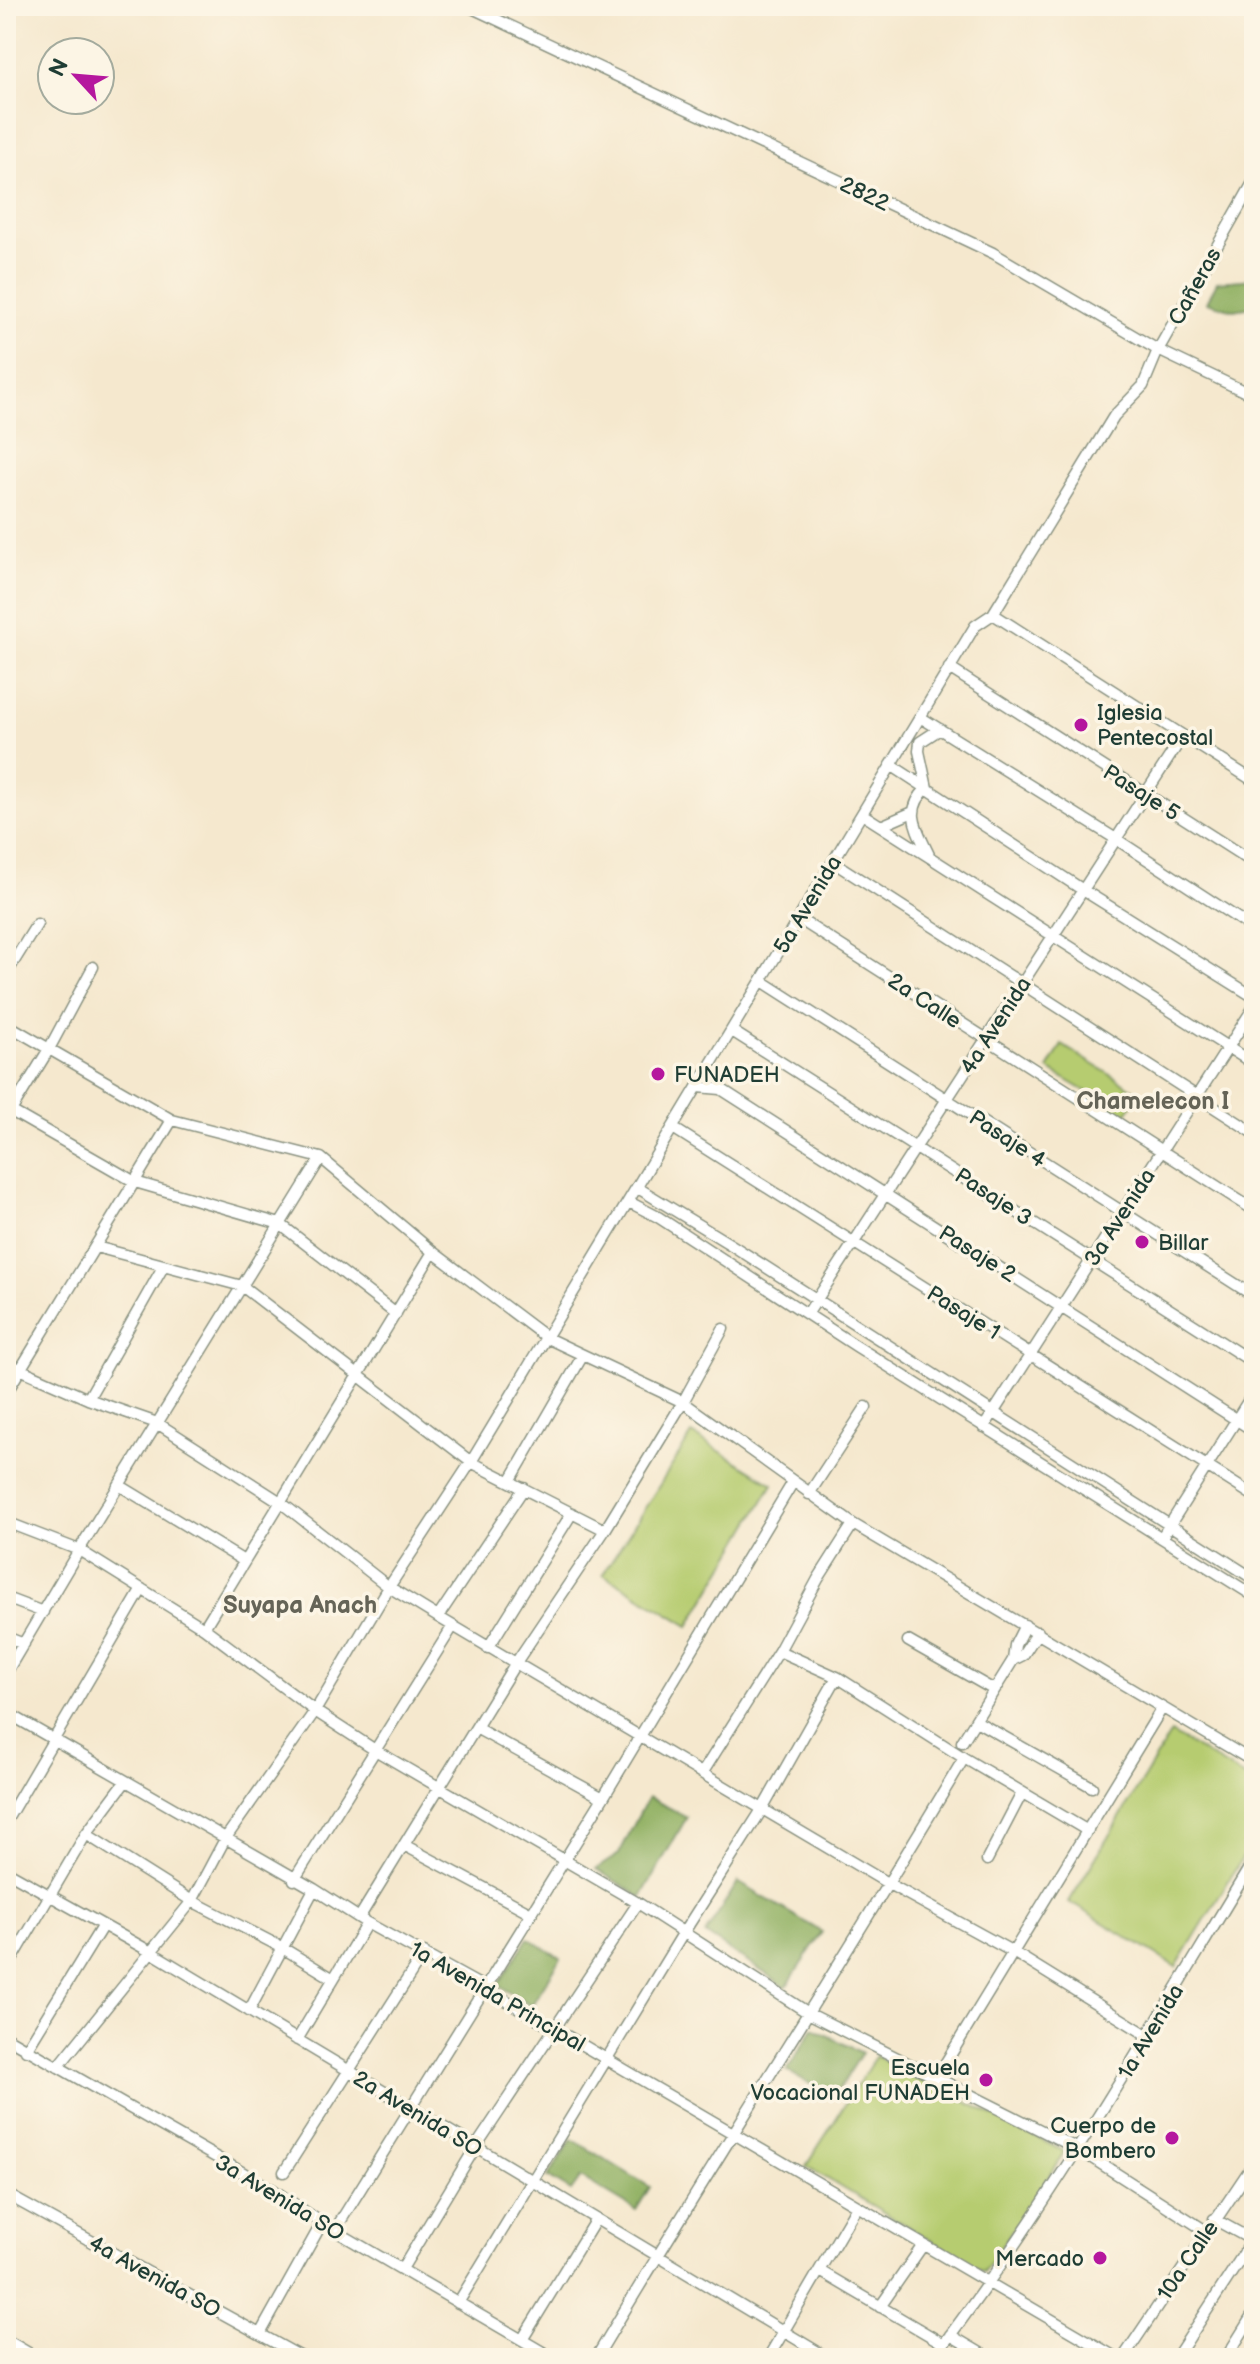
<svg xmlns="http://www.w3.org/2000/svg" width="1260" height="2364" font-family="'Balsamiq Sans',sans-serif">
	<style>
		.green { fill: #b6cc70; stroke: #6a8452; stroke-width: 2 }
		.forest { fill: #90b062; stroke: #58764b; stroke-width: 2 }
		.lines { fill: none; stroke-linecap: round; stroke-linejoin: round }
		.minor-casing { stroke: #8a9281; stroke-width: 13 }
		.tertiary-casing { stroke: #8a9281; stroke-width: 15 }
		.minor { stroke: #fff; stroke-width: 10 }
		.tertiary { stroke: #fff; stroke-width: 12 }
		.poi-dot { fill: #b5179e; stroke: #fcf5e5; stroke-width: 3 }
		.labels { text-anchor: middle; stroke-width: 7; stroke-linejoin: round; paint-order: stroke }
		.street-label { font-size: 22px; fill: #1f3d34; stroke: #fcf5e5 }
		.poi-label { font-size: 22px; fill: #1f3d34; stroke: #fcf5e5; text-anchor: start }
		.neighbourhood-label { font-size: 24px; font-weight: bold; fill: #656457; stroke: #fcf5e5 }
	</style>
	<rect width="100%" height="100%" fill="#fcf5e5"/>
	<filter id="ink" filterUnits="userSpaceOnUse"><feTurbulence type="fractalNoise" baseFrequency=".0125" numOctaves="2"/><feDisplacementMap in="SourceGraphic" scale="16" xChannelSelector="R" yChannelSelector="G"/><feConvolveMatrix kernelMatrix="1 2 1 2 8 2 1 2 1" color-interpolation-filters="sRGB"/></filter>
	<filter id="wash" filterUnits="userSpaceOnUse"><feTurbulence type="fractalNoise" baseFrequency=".006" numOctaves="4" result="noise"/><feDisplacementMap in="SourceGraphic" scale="32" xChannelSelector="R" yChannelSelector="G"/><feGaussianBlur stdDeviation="1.8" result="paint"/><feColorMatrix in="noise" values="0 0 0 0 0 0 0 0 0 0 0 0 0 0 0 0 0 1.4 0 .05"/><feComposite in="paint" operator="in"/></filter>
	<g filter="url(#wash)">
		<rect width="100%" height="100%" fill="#f5e8ce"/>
		<path class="green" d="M1062,1045l78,48 -14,22 -78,-46z
			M692,1434l81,50 -84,142 -86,-52z
			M1171,1733l83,50v56l-78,128 -107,-65z
			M876,2056l189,96 -81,120 -178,-106z"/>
		<path class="forest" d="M1254,279v28l-21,3 -26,-8 10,-20z
			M648,1797l39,20 -46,80 -45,-28 23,-15z
			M738,1882l84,50 -36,55 -81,-53z
			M528,1938l33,20 -30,48 -33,-21z
			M813,2028l49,25 -28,44 -47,-26z
			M572,2139l78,48 -14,23 -55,-33 -10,14 -23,-14z"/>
	</g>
	<g filter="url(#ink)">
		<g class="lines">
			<defs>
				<path id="minor" d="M468,6l525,247 165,97 96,46
					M993,614l261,167
					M949,668l305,195
					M920,717l196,122 138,90
					M891,765l192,125 171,107
					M862,814l392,250
					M881,826l32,-14
					M929,855c-12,-26 -26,-44 -2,-67l-8,-37 1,-9 20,-13
					M833,862l421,271
					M799,919l455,291
					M6,974l31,-50
					M762,981l492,315
					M6,1024l166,96 149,38 112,94 114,86 136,64 170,122 401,238
					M732,1031l522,332
					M698,1087l23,2 533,342
					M11,1111l124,71 145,42 116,90
					M6,1119l43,-70 44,-82
					M673,1128l581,368
					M638,1188l95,58 521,333
					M629,1202l29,15 198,129 398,250
					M96,1247l146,39 229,176 134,68
					M808,1313l375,-577
					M6,1363l82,36 69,24 122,78 110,86 49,30 451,267 124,68 134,83
					M6,1393l166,-273
					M88,1399l75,-132
					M984,1427l270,-420
					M510,1481l73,-126
					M119,1485l125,76
					M809,1494l57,-87
					M6,1522l73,28 125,78 111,83 60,39 263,153 172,111 268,135 128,82
					M1162,1537l92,-145
					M6,1598l37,14
					M438,1617l86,-129
					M204,1628l229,-376
					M6,1637l18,7
					M908,1641l86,49
					M488,1648l84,-135
					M779,1651l58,26 127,81 124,73
					M1013,1660l10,-5 15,-23
					M6,1673l73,-123 242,-392
					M6,1712l308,177 53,34 118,65 632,370
					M976,1721l116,66
					M476,1728l127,70
					M962,1742l51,-82 2,-15 10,-20
					M703,1772l76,-121 39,-72 35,-55
					M6,1821l136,-232
					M86,1834l106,67 89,46 51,31
					M404,1845l127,68
					M987,1860l35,-67
					M6,1871l145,81 677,406
					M294,1880l159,-254
					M359,1918l156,-254 90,-134 78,-128 40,-73
					M6,1970l80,-136 39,-52
					M249,2011l65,-122
					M6,2037l269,154 47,32 231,135
					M297,2040l70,-117
					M26,2050l77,-125
					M58,2067l134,-166 33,-62 90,-128 74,-124 82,-125 504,-836 18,-12 121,-198 29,-30 15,-36 96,-169
					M937,2077l225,-369
					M284,2172l140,-219
					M6,2194l297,164
					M1214,2219l40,22
					M335,2230l268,-432 190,-316
					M402,2269l73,-121 163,-245
					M820,2271l124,73
					M458,2303l226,-371 79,-124 74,-131
					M880,2307l43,-62
					M260,2334l62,-111
					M950,2335l39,23
					M522,2340l74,-121
					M596,2358c120,-201 248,-398 368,-600
					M768,2358l89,-152
					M933,2358c120,-157 218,-329 321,-498
					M1092,2358l6,-11
					M1123,2358l131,-195
					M1176,2358l78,-120
					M1226,2358l28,-45"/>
				<path id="tertiary" d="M6,2341l29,17"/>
			</defs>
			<use href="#minor" class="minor-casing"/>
			<use href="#tertiary" class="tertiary-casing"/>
			<use href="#minor" class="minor"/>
			<use href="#tertiary" class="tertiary"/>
		</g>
	</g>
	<g class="poi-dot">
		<circle cx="1081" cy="725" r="8"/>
		<circle cx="658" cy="1074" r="8"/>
		<circle cx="1142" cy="1242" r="8"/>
		<circle cx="986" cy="2080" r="8"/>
		<circle cx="1172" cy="2138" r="8"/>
		<circle cx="1100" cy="2258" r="8"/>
	</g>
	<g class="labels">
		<g class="street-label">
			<text transform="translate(865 193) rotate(25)" y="8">2822</text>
			<text transform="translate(1194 286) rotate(-61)" y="8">Cañeras</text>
			<text transform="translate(1142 792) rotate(32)" y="8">Pasaje 5</text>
			<text transform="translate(807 904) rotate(-59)" y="8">5a Avenida</text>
			<text transform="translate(925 1000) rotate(33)" y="8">2a Calle</text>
			<text transform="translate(995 1025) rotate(-57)" y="8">4a Avenida</text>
			<text transform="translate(1008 1138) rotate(33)" y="8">Pasaje 4</text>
			<text transform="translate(994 1196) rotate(33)" y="8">Pasaje 3</text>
			<text transform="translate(1119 1217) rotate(-57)" y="8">3a Avenida</text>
			<text transform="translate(978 1253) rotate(32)" y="8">Pasaje 2</text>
			<text transform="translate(964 1312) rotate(32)" y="8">Pasaje 1</text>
			<text transform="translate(498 1996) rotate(30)" y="8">1a Avenida Principal</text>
			<text transform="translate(1150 2031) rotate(-59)" y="8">1a Avenida</text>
			<text transform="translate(418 2113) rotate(31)" y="8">2a Avenida SO</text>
			<text transform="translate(280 2197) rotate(31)" y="8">3a Avenida SO</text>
			<text transform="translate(1187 2260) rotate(-56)" y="8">10a Calle</text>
			<text transform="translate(155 2276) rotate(29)" y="8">4a Avenida SO</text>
		</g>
		<g class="poi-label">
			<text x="1097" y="720">Iglesia<tspan x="1097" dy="25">Pentecostal</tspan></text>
			<text x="674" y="1082">FUNADEH</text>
			<text x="1158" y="1250">Billar</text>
			<text x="970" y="2075" text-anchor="end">Escuela<tspan x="970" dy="25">Vocacional FUNADEH</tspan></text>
			<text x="1156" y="2133" text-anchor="end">Cuerpo de<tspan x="1156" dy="25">Bombero</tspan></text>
			<text x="1084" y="2266" text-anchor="end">Mercado</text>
		</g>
		<g class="neighbourhood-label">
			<text x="1153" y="1109">Chamelecon I</text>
			<text x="300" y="1613">Suyapa Anach</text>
		</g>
	</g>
	<rect width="1260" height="2364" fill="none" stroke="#fcf5e5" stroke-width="32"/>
	<g transform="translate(76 76) rotate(296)"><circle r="38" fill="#fcf5e5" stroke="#a4ab9e" stroke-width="2"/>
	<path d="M0-6L14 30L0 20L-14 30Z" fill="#b5179e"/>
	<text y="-12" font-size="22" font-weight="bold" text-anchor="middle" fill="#1f3d34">N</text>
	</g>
</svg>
